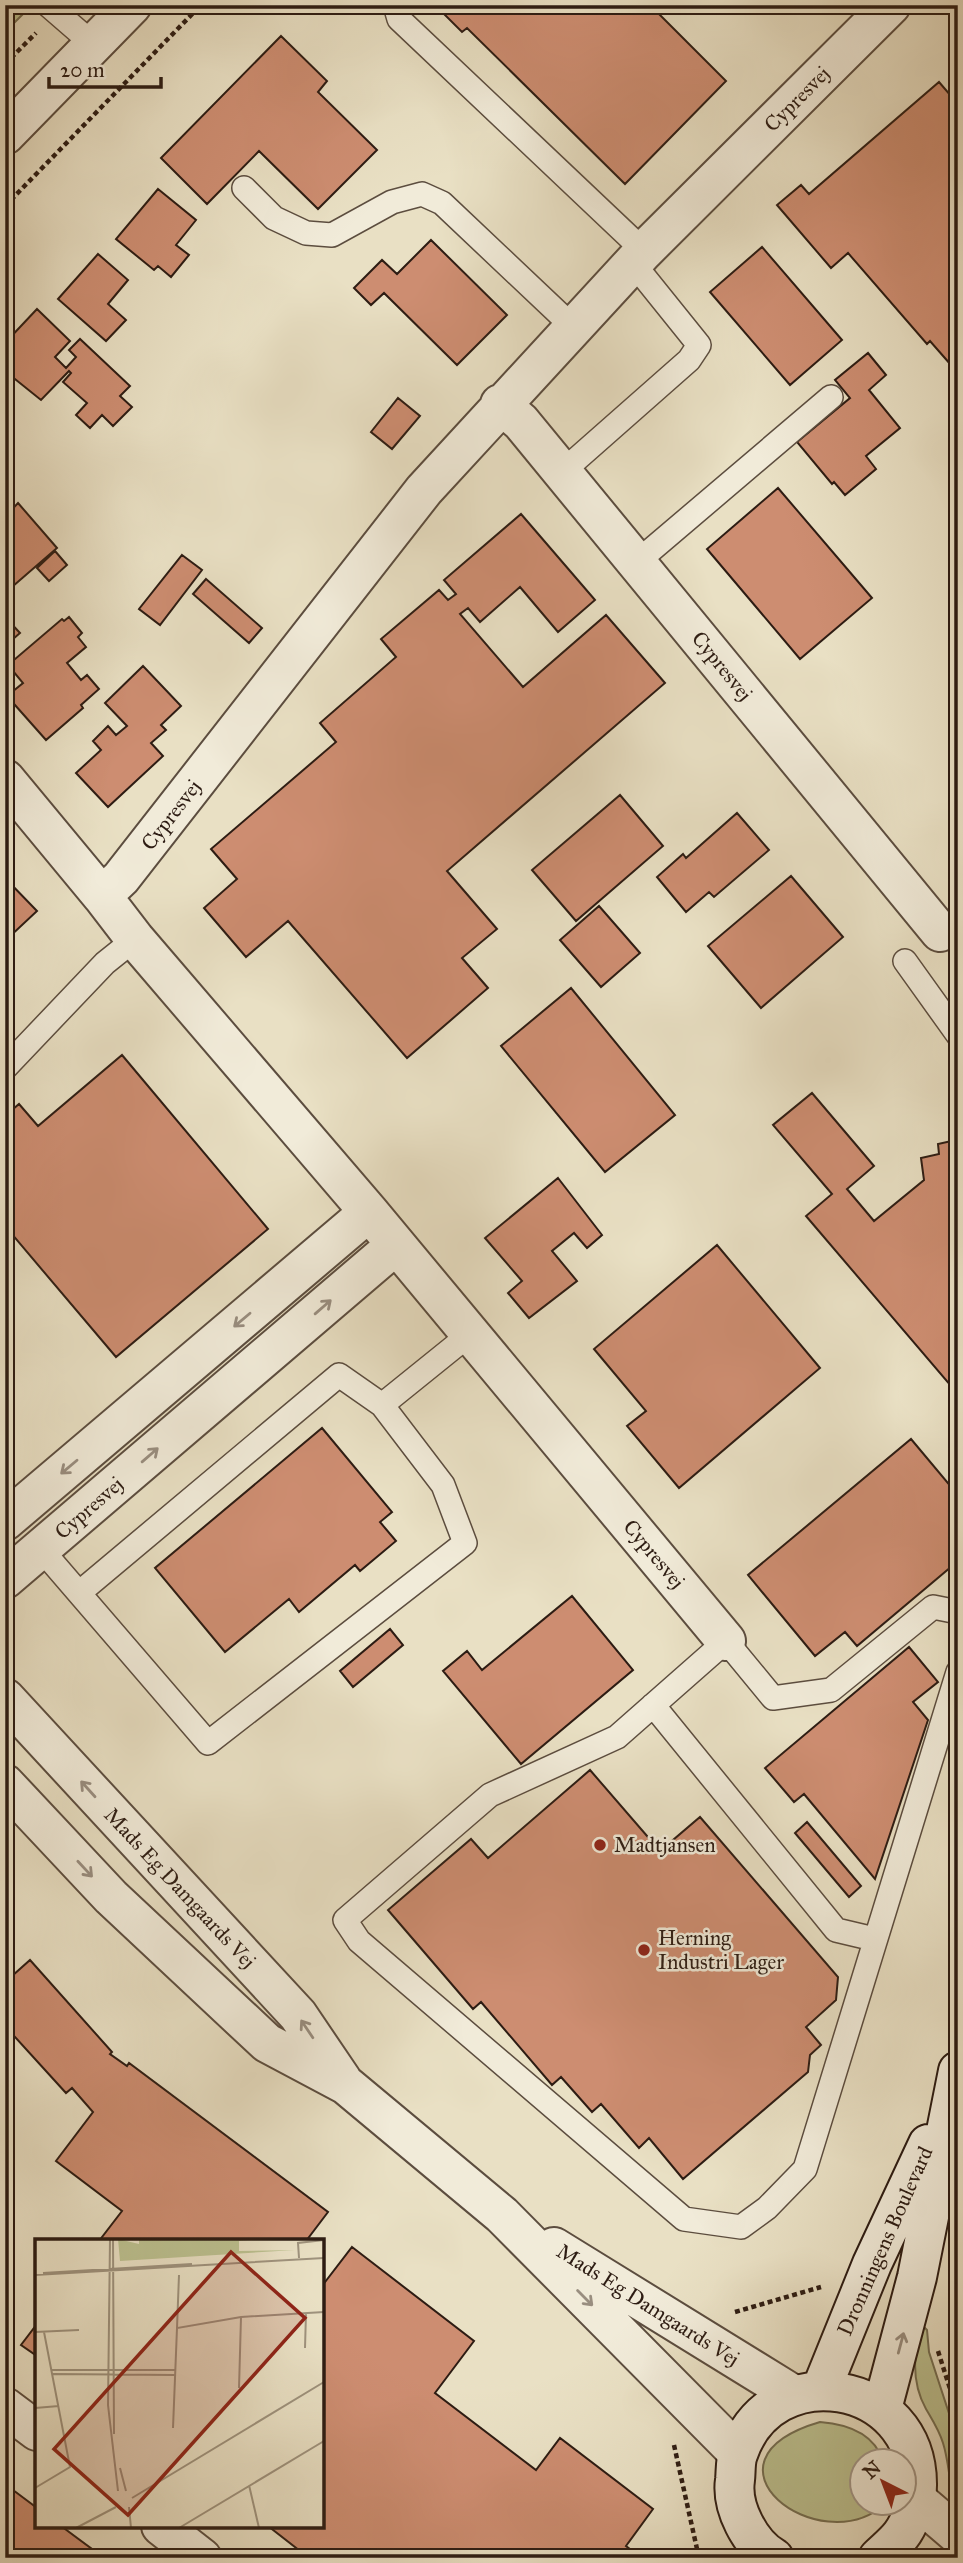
<svg xmlns="http://www.w3.org/2000/svg" width="963" height="2563" font-family="'IM FELL Great Primer',serif">
	<style>
		.green { fill: #bcc190; stroke: #746e52; stroke-width: 2 }
		.building { fill: #cd8d71; stroke: #2d1c13; stroke-width: 2 }
		.lines { fill: none; stroke-linecap: round; stroke-linejoin: round }
		.service-casing { stroke: #5c4d3f; stroke-width: 26 }
		.minor-casing { stroke: #5c4d3f; stroke-width: 42 }
		.secondary-casing { stroke: #2d1c13; stroke-width: 42 }
		.path { stroke: #2d1c13; stroke-width: 4.5; stroke-dasharray: 5 3.5; stroke-linecap: butt }
		.service { stroke: #f1ebd9; stroke-width: 23 }
		.minor { stroke: #f1ebd9; stroke-width: 38 }
		.secondary { stroke: #f1ebd9; stroke-width: 38 }
		.oneway { stroke: #998e80 }
		.poi-dot { fill: #8f2418; stroke: #f1ebd9; stroke-width: 2.5 }
		.labels { text-anchor: middle; stroke-width: 5; stroke-linejoin: round; paint-order: stroke }
		.street-label { font-size: 21px; fill: #2d1c13; stroke: #f1ebd9 }
		.poi-label { font-size: 21px; fill: #2d1c13; stroke: #f1ebd9; text-anchor: start }
		.inset-road { fill: none; stroke: #9e927d; stroke-width: 2 }
		.view { fill: #8f2418; fill-opacity: 0.15; stroke: #8f2418; stroke-width: 3.5 }
		.inset-edge { fill: none; stroke: #2d1c13; stroke-width: 3.5 }
	</style>
	<rect width="100%" height="100%" fill="#e9e0c4"/>
	<filter id="stains"><feTurbulence type="fractalNoise" baseFrequency=".00286" numOctaves="4"/><feColorMatrix values="0 0 0 0 .2 0 0 0 0 .09 0 0 0 0 .02 0 0 0 .5 -.17"/></filter>
	<radialGradient id="worn" r=".72"><stop offset=".6" stop-color="#630" stop-opacity="0"/><stop offset="1" stop-color="#630" stop-opacity=".3"/></radialGradient>
	<path class="green" d="M5,5h27l-27,27z
		M922,2325l5,5 2,22 29,89v71c-9,-22 -8,-47 -15,-69 -4,-13 -10,-22 -17,-34 -15,-27 -13,-56 -4,-84z
		M820,2422c26,2 54,11 63,39l-21,1v42h23c-66,59 -198,-43 -65,-82z"/>
	<path class="building" d="M435,5h215l76,76 -101,103 -158,-156 -5,4z
		M281,36l46,45 -9,11 59,58 -59,59 -59,-58 -52,53 -46,-46z
		M939,82l19,22v269l-28,-32 -3,3 -79,-91 -17,15 -54,-63 24,-20 8,9z
		M158,189l38,31 -20,25 13,10 -18,22 -13,-11 -4,4 -38,-31z
		M431,240l76,75 -50,50 -73,-72 -13,12 -17,-17 28,-28 15,14z
		M762,247l80,93 -52,45 -80,-93z
		M98,254l30,26 -20,24 18,16 -20,21 -48,-42z
		M37,309l33,32 -15,16 11,11 10,-11 -7,-7 11,-11 50,47 -10,10 12,11 -19,19 -11,-11 -12,13 -14,-13 11,-12 -24,-21 8,-9 -2,-2 -28,29 -36,-29v-28z
		M868,353l18,22 -17,15 31,38 -34,28 10,13 -31,26 -11,-13 -2,2 -35,-42 53,-44 -15,-18z
		M398,398l22,18 -28,33 -21,-17z
		M778,488l94,110 -72,61 -93,-110z
		M18,503l39,45 -52,45v-76z
		M521,514l74,86 -37,32 -38,-45 -40,35 -12,-14 -8,6 63,73 83,-72 59,68 -218,188 50,58 -35,29 26,30 -81,70 -119,-137 -42,36 -42,-49 33,-29 -26,-30 125,-107 -16,-19 76,-66 -15,-18 58,-49 9,10 8,-6 -12,-14z
		M55,551l12,14 -18,16 -12,-13z
		M182,555l20,15 -42,55 -21,-16z
		M206,579l56,49 -13,15 -56,-49z
		M5,617l15,16 -15,13z
		M69,617l13,16 -4,4 8,10 -19,16 14,17 6,-5 12,14 -18,16 2,3 -37,32 -39,-44 16,-13 -15,-18 54,-46 2,2z
		M143,666l38,40 -20,19 5,5 -15,13 12,13 -55,51 -32,-34 25,-23 -8,-9 15,-15 8,9 11,-9 -22,-23z
		M620,795l43,51 -87,75 -44,-51z
		M737,813l32,37 -55,47 -5,-5 -23,20 -29,-35 26,-23 3,4z
		M791,876l52,61 -82,71 -53,-62z
		M5,878l32,33 -32,30z
		M599,906l41,47 -39,34 -41,-47z
		M571,988l104,127 -70,57 -104,-126z
		M122,1055l146,174 -152,128 -111,-131v-110l14,-12 19,22z
		M812,1093l62,73 -27,23 27,32 50,-41 -3,-22 18,-4 -1,-10 18,-4 -1,-7 3,-1v249l-7,5 -145,-170 26,-22 -59,-69z
		M558,1178l44,57 -15,13 -13,-15 -22,18 25,30 -48,37 -21,-25 14,-12 -37,-43z
		M717,1245l103,123 -141,120 -52,-62 19,-15 -52,-62z
		M322,1428l70,84 -12,10 16,19 -36,30 -5,-6 -56,47 -10,-13 -64,53 -70,-84z
		M911,1439l47,56v42l-6,5 6,6v13l-101,85 -12,-14 -30,24 -67,-81z
		M572,1596l61,74 -112,94 -78,-93 24,-20 15,19z
		M390,1629l13,16 -50,42 -13,-16z
		M909,1647l29,35 -25,20 15,18 -53,159 -71,-85 -10,8 -29,-34z
		M590,1770l70,81 40,-34 138,160 -2,23 -30,27 15,18 -11,10 -2,17 -125,107 -34,-41 -10,10 -38,-44 -9,8 -31,-35 -9,8 -71,-83 -8,7 -85,-99 83,-71 17,19z
		M807,1822l54,64 -12,11 -54,-64z
		M30,1960l82,92 -2,2 17,12 2,-3 199,149 -22,29h-207l23,-30 -66,-50 37,-49 -21,-24 -6,5 -61,-67v-54l2,-2 5,6z
		M352,2247l122,94 -39,52 101,77 24,-32 93,71 -27,37 9,7 -4,5h-322l-41,-32h54v-240z
		M37,2324v32l-16,-11z
		M5,2484l32,24v18h24l31,23 -7,9h-70l-7,-6 -3,4z"/>
	<g class="lines">
		<defs>
			<path id="service" d="M48,5l45,39
				M395,5l4,14 245,232
				M244,188l30,30 32,15 26,2 60,-33 30,-8 20,9 130,123
				M562,472l127,-112 10,-15 -66,-82
				M637,562l194,-165
				M905,961l53,74
				M5,1068l100,-105 30,-24
				M382,1405l88,-71
				M41,1549l167,194 257,-200 -22,-58 -61,-80 -43,-30 -260,218
				M958,1612l-25,-5 -102,83 -58,8 -47,-57 -109,96 -127,58 -145,125 14,21 325,278 57,8 26,-19 38,-39 153,-497
				M653,1705l183,225 38,9"/>
			<path id="minor" d="M5,135l127,-130
				M500,404l21,18 419,510
				M5,779l97,117
				M5,1521l364,-309
				M5,1579l391,-334
				M726,1641l-357,-429 -234,-273 -33,-43 19,-18 303,-388 220,-239 247,-246
				M5,1698l293,317 44,65
				M5,1784l106,113 156,146 79,42 156,130 236,238
				M554,2247l240,148
				M5,2407l32,24
				M917,2500l41,35
				M161,2526l41,32"/>
			<path id="secondary" d="M821,2390l51,-126 56,-120
				M882,2409l35,-132 41,-206
				M774,2558c-24,-14 -43,-51 -39,-78 1,-8 0,-18 3,-26 33,-99 180,-75 179,31 0,16 -6,37 -16,50 -6,8 -15,15 -23,23"/>
		</defs>
		<use href="#service" class="service-casing"/>
		<use href="#minor" class="minor-casing"/>
		<use href="#secondary" class="secondary-casing"/>
		<path class="path" d="M5,64l31,-31
			M5,206l196,-201
			M735,2312l86,-25
			M938,2351l20,63
			M674,2445l25,113"/>
		<use href="#service" class="service"/>
		<use href="#minor" class="minor"/>
		<use href="#secondary" class="secondary"/>
	</g>
	<defs><path id="oneway-shaft" d="M-6 0H5M1.5-3L5.5 0L1.5 3" fill="none" stroke-width="1.6" stroke-linecap="round" stroke-linejoin="round" transform="scale(1.75)"/></defs>
	<g class="oneway">
		<use href="#oneway-shaft" transform="translate(323 1307) rotate(-41)"/>
		<use href="#oneway-shaft" transform="translate(242 1320) rotate(140)"/>
		<use href="#oneway-shaft" transform="translate(150 1455) rotate(-41)"/>
		<use href="#oneway-shaft" transform="translate(69 1467) rotate(140)"/>
		<use href="#oneway-shaft" transform="translate(88 1789) rotate(-132)"/>
		<use href="#oneway-shaft" transform="translate(85 1869) rotate(47)"/>
		<use href="#oneway-shaft" transform="translate(307 2029) rotate(-124)"/>
		<use href="#oneway-shaft" transform="translate(585 2298) rotate(45)"/>
		<use href="#oneway-shaft" transform="translate(901 2343) rotate(-75)"/>
	</g>
	<g class="poi-dot">
		<circle cx="600" cy="1845" r="7"/>
		<circle cx="644" cy="1950" r="7"/>
	</g>
	<g class="labels">
		<g class="street-label">
			<text transform="translate(797 99) rotate(-45)" y="7">Cypresvej</text>
			<text transform="translate(722 666) rotate(51)" y="7">Cypresvej</text>
			<text transform="translate(171 815) rotate(-52)" y="7">Cypresvej</text>
			<text transform="translate(89 1508) rotate(-41)" y="7">Cypresvej</text>
			<text transform="translate(654 1554) rotate(50)" y="7">Cypresvej</text>
			<text transform="translate(180 1888) rotate(47)" y="7">Mads Eg Damgaards Vej</text>
			<text transform="translate(885 2241) rotate(-66)" y="7">Dronningens Boulevard</text>
			<text transform="translate(648 2305) rotate(32)" y="7">Mads Eg Damgaards Vej</text>
		</g>
		<g class="poi-label">
			<text x="614" y="1852">Madtjansen</text>
			<text x="658" y="1945">Herning<tspan x="658" dy="24">Industri Lager</tspan></text>
		</g>
	</g>
	<g transform="translate(35 2239)">
		<rect width="289" height="289" fill="#e9e0c4"/>
		<path d="M83,0l21,5v-5h119l-19,2v10l56,-1 -175,11z" fill="#bcc190"/>
		<path class="inset-road" d="M75,0l-2,166 10,86M78,0l1,195M264,19l-1,-15 26,-3M8,34l149,-9M0,36l289,-17M142,89l2,-53M0,93l44,-2M270,109l1,-35M17,131h124M18,135l122,1M204,149l2,-71M0,169l24,-2M138,189l4,-100 64,-11 83,-5M85,229l6,23M214,246l10,43M0,249l35,-21 -26,-135M97,259l192,-116M94,268l2,21M41,289l40,-21M144,289l145,-87"/>
		<path class="view" d="M196,13l74,66 -177,197 -74,-66z"/>
		<rect width="289" height="289" class="inset-edge"/>
	</g>
	<rect width="963" height="2563" fill="none" stroke="#e9e0c4" stroke-width="28"/>
	<rect x="7" y="7" width="949" height="2549" fill="none" stroke="#2d1c13" stroke-width="3.5"/>
	<rect x="14" y="14" width="935" height="2535" fill="none" stroke="#2d1c13" stroke-width="2"/>
	<g transform="translate(883 2482) rotate(318)"><circle r="33" fill="#f1ebd9" stroke="#a3988a" stroke-width="2"/>
	<path d="M0-5L12 26L0 18L-12 26Z" fill="#8f2418"/>
	<text y="-10" font-size="19" font-weight="bold" text-anchor="middle" fill="#2d1c13">N</text>
	</g>
	<path d="M49 77v10h112v-10" fill="none" stroke="#2d1c13" stroke-width="3.5"/>
	<text x="60" y="77" font-size="21" fill="#2d1c13" stroke="#f1ebd9" stroke-width="5" paint-order="stroke">20 m</text>
	<rect width="100%" height="100%" filter="url(#stains)"/>
	<rect width="100%" height="100%" fill="url(#worn)"/>
</svg>
